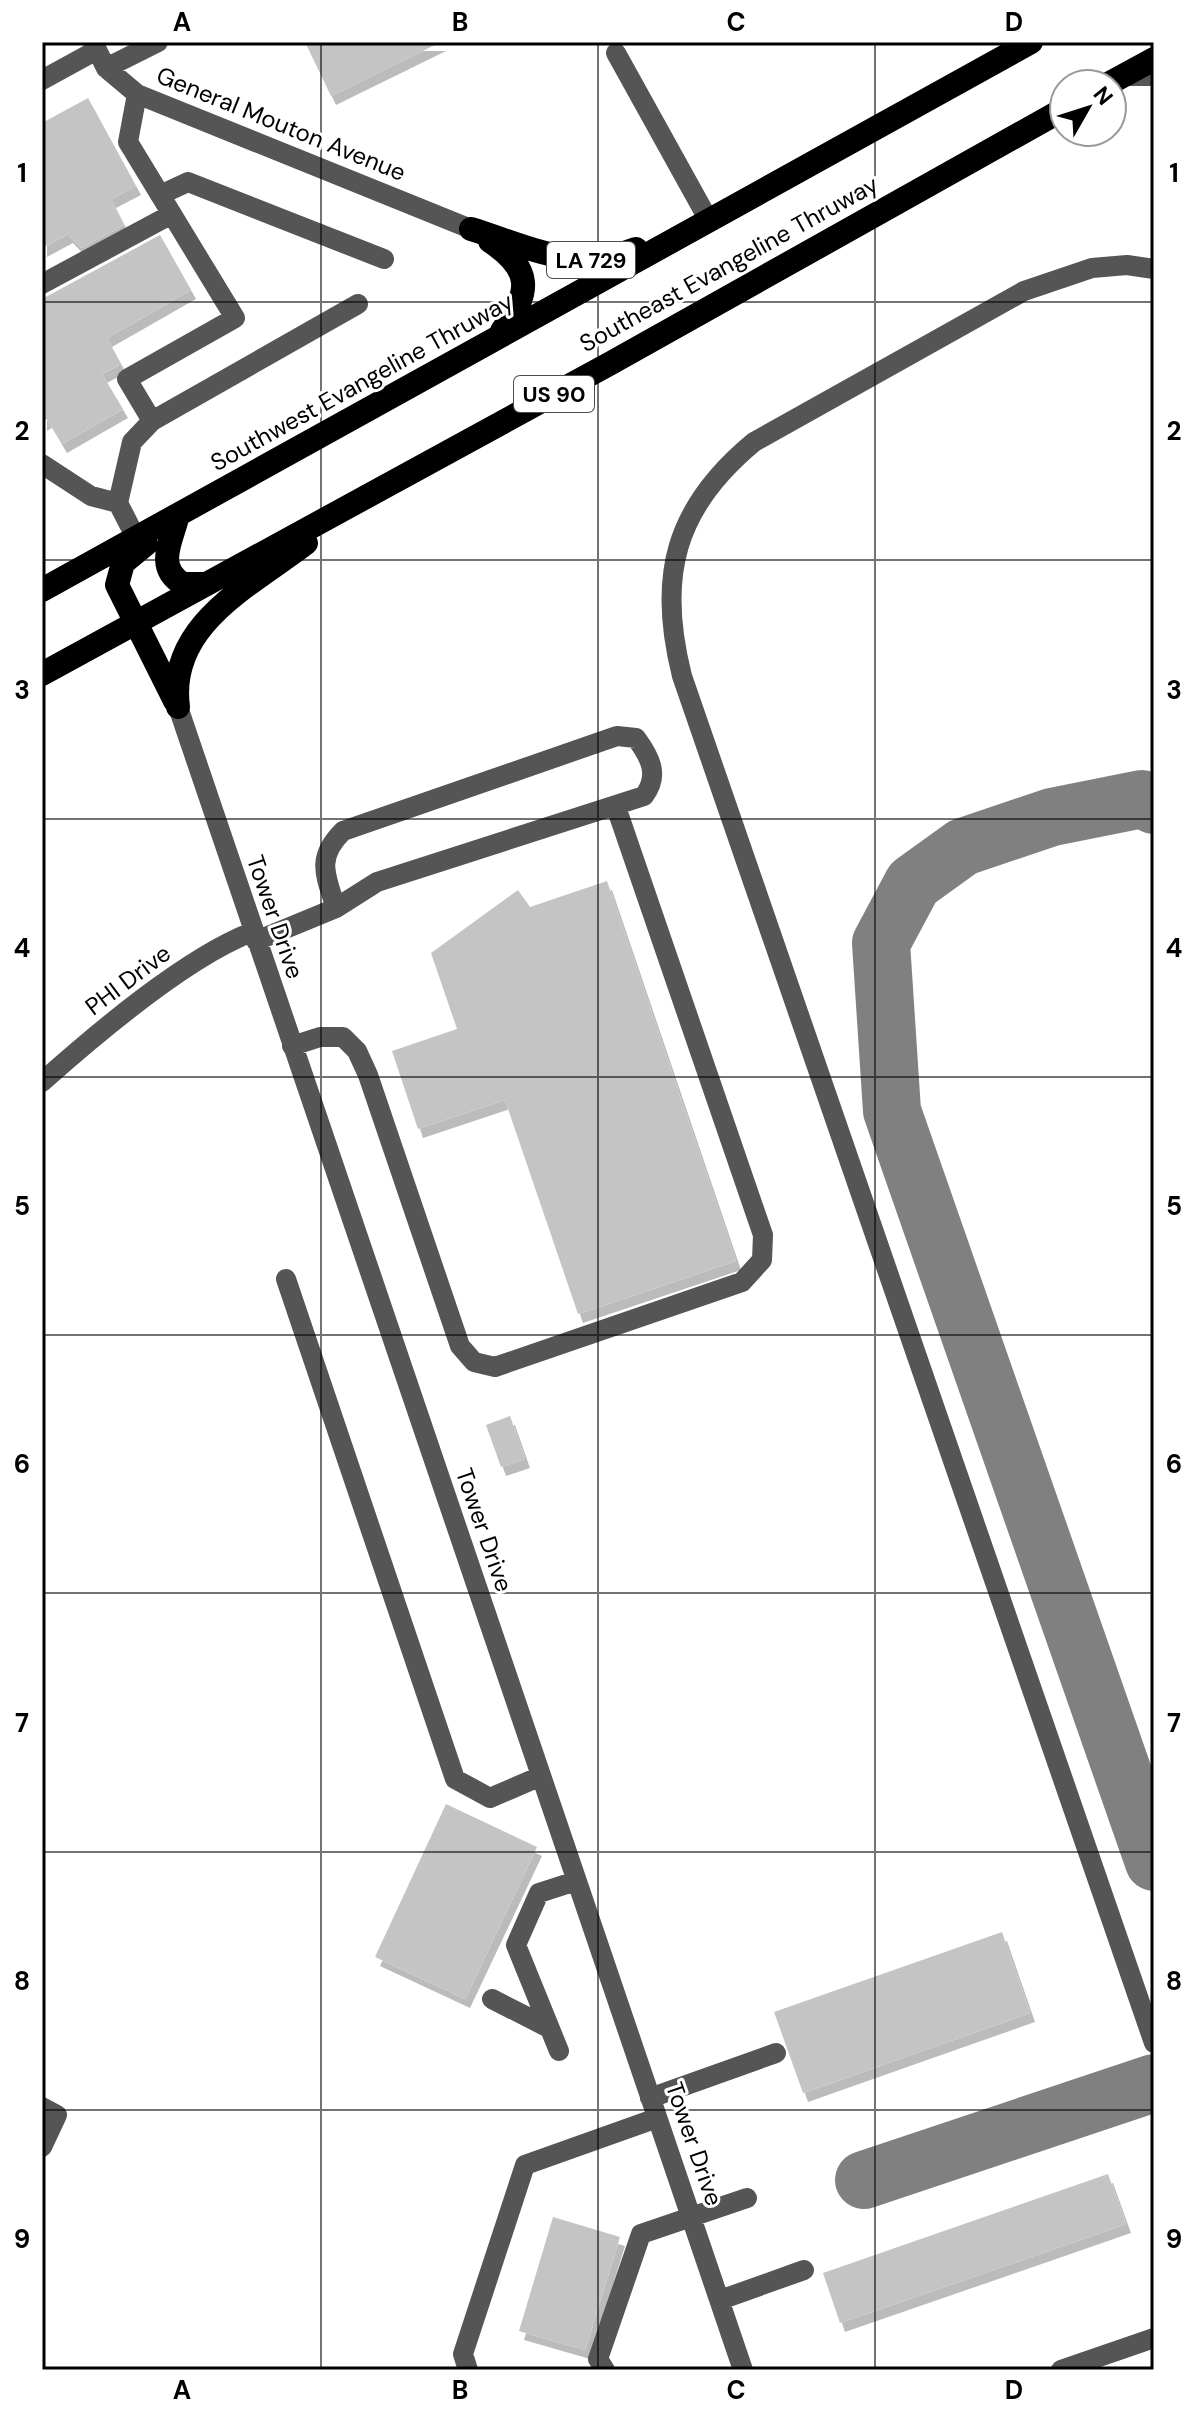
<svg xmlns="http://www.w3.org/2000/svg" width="1196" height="2412" font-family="'DM Sans',sans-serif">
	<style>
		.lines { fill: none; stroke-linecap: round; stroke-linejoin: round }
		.taxiway { stroke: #808080; stroke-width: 58 }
		.building { fill: #c4c4c4; filter: url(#shadow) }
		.minor { stroke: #555; stroke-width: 20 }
		.highway { stroke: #000; stroke-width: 24 }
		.grid { fill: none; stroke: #000; stroke-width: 2; stroke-opacity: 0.55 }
		.labels { text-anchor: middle; stroke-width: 6; stroke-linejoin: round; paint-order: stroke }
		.shield { fill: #fff; stroke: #4c4c4c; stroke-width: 2 }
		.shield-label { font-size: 22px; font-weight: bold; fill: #000 }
		.street-label { font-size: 24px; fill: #000; stroke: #fff }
		.neatline { fill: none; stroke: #000; stroke-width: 3 }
		.grid-label { font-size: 26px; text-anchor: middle; font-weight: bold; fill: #000 }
	</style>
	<defs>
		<filter id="shadow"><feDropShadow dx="5" dy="9" stdDeviation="0" flood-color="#0004"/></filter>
	</defs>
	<rect width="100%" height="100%" fill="#fff"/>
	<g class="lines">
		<path class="taxiway" d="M1154,805l-12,-6 -90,18 -89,30 -50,36 -32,60 11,168 262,751
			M864,2180l290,-97"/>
	</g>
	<path class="building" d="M305,42h136l-110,54z
		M88,98l48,88 -25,13 13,26 -43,23 -13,-14 -26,14v-125z
		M160,235l31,55 -84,48 14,26 -19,10 21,35 -61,35 -15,-25 -5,3v-123z
		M607,881l129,380 -158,53 -73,-214 -87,29 -26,-78 65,-22 -26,-76 87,-63 12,17z
		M510,1416l15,43 -24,8 -15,-42z
		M446,1804l91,43 -72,152 -90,-42z
		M1002,1932l28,81 -227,80 -29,-81z
		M1108,2174l18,50 -286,99 -17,-50z
		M553,2217l67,20 -35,113 -66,-19z"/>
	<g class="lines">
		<path class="minor" d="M93,42l13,26 31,26 334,135
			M616,53l92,166
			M106,68l52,-26
			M1122,76h32
			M42,80l53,-29
			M160,195l28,-13 196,77
			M1154,269l-27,-4 -35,3 -68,23 -270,151c-80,66 -97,135 -72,234l472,1367
			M42,284l130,-70
			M152,421l206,-117
			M42,464l49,32 27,7
			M136,538l-18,-35 14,-61 20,-21 -25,-42 108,-61 -107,-176 9,-48
			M178,707l565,1663
			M256,941l80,-33 41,-26 267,-86c16,-21 6,-39 -8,-58l-19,-2 -274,95c-27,27 -18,43 -7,77
			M292,1046l28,-9h23l14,14 11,24 92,271 14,16 21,5 247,-85 20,-22 1,-25 -147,-428
			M42,1082c54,-48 143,-124 210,-150
			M286,1279l169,500 35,19 51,-22
			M492,1999l57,29
			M559,2051l-43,-106 23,-52 37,-12
			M650,2098l126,-45
			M42,2107l15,8 -15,32
			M720,2300l84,-30
			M468,2370l-5,-16 62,-189 132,-47
			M605,2370l-7,-11 43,-125 106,-36
			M1061,2370l93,-32"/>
		<path class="highway" d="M1108,84l46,-25
			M471,229c58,18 105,44 165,20
			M490,241c43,29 41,51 12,90
			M176,522c-7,23 -19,47 7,62h23
			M146,544l-23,19 -6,22 58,116
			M42,590l989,-548
			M42,674l569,-311 453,-254
			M178,707c-11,-82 72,-121 128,-164"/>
	</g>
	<path class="grid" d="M321,42v2328M598,42v2328M875,42v2328M42,302h1112M42,560h1112M42,819h1112M42,1077h1112M42,1335h1112M42,1593h1112M42,1852h1112M42,2110h1112"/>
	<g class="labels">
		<g class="shield">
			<rect x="547" y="242" width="88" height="36" rx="6"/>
			<rect x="514" y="376" width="80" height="36" rx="6"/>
		</g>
		<g class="shield-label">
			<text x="591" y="268">LA 729</text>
			<text x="554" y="402">US 90</text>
		</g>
		<g class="street-label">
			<text transform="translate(281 124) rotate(22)" y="8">General Mouton Avenue</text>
			<text transform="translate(729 264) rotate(-29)" y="8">Southeast Evangeline Thruway</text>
			<text transform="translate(362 382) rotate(-29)" y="8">Southwest Evangeline Thruway</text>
			<text transform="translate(275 917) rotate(71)" y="8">Tower Drive</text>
			<text transform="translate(128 980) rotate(-37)" y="8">PHI Drive</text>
			<text transform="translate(484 1530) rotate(71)" y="8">Tower Drive</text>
			<text transform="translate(694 2144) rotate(71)" y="8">Tower Drive</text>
		</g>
	</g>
	<rect width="1196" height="2412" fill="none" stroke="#ffffff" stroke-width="88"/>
	<g transform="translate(1088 108) rotate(51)"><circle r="38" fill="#ffffff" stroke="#999999" stroke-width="2"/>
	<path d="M0-6L14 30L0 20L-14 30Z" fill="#000000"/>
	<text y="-12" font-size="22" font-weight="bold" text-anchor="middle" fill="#000000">N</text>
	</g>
	<rect x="44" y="44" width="1108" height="2324" class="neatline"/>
	<g class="grid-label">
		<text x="182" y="31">A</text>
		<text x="460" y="31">B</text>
		<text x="736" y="31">C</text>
		<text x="1014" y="31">D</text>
		<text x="22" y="182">1</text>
		<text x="1174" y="182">1</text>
		<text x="22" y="440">2</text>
		<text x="1174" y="440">2</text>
		<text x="22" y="699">3</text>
		<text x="1174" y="699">3</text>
		<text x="22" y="957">4</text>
		<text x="1174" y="957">4</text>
		<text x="22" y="1215">5</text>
		<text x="1174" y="1215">5</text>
		<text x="22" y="1473">6</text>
		<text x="1174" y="1473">6</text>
		<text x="22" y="1732">7</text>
		<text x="1174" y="1732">7</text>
		<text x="22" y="1990">8</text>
		<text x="1174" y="1990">8</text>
		<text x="22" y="2248">9</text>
		<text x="1174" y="2248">9</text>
		<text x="182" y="2399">A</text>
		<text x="460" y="2399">B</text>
		<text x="736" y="2399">C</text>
		<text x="1014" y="2399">D</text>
	</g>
</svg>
